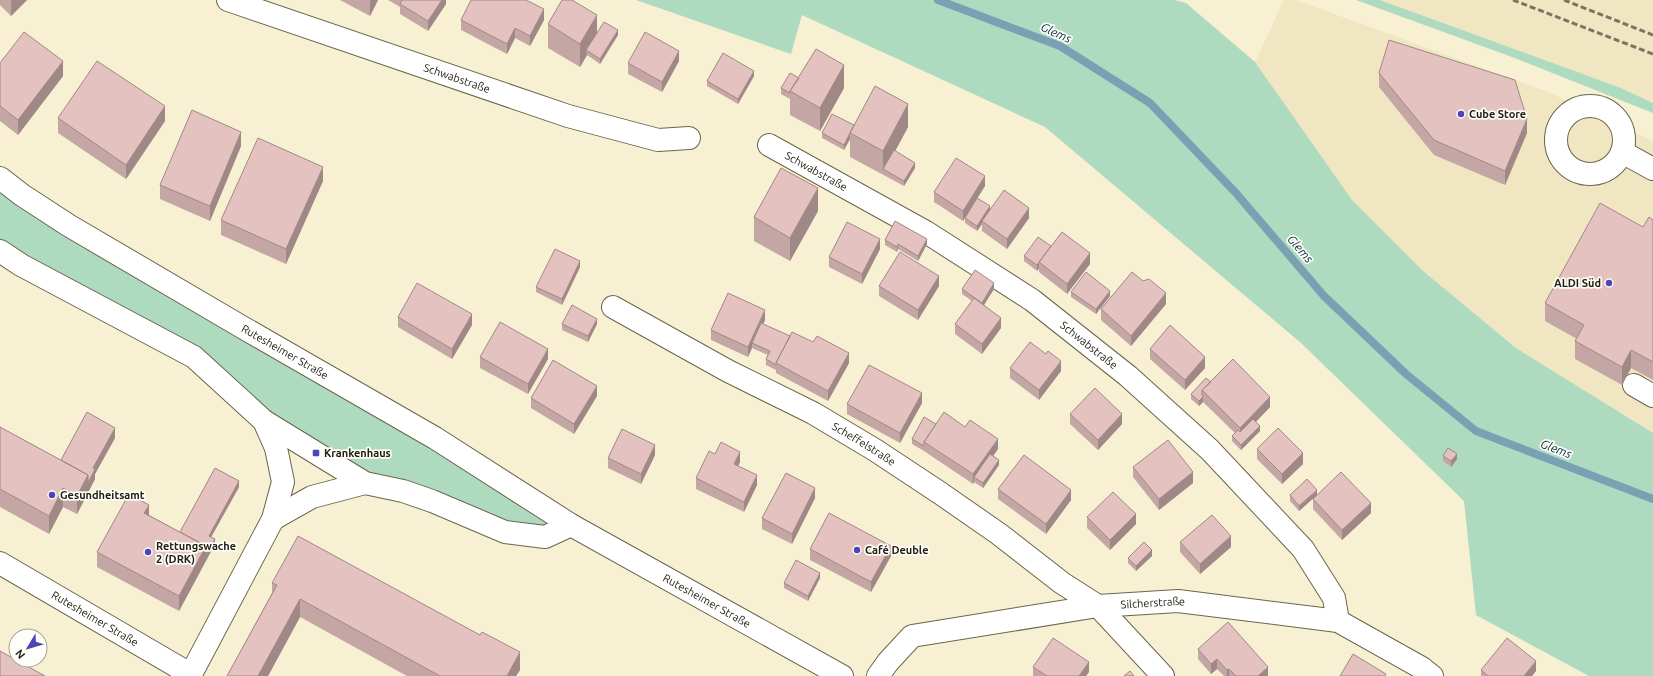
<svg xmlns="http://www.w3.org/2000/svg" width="1653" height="676" font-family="Ubuntu,sans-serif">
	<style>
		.built { fill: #f0e7c2 }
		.green { fill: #aedabf }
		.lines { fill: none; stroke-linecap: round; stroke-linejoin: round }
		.stream { stroke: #7aa0b4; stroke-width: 8 }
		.minor-casing { stroke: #6b654c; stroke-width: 24 }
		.minor { stroke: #fff; stroke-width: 22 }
		.rail { stroke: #7a7563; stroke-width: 3; stroke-dasharray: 6 3; stroke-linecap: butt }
		.wall { fill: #c4a7a5 }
		.shaded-wall { fill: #a08886 }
		.building { fill: #e4c2c0; stroke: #a08886 }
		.poi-dot { fill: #4d43ba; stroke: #fefdf7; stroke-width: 1.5 }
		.labels { text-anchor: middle; stroke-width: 3.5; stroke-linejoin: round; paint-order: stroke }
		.street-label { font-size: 11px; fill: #232015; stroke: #fefdf7 }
		.poi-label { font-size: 11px; font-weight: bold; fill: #232015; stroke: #fefdf7; text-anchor: start }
		.water-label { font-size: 12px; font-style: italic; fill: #002d43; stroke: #fefdf7 }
	</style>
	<rect width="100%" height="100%" fill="#f7f0d3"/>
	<path class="built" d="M1284,0h12l252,92 105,49v292l-137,-85 -93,-77 -71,-71 -97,-138z
		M1380,0h273v103l-32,-15z"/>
	<path class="green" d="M636,0h539l11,3 69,59 97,138 71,71 93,77 137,85v243h-64l-113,-61 -12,-114 -163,-158 -256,-216 -243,-112 -11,39z
		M1356,0h24l241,88 32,15v10l-141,-56z
		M0,178l571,347 -26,12 -180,-54 -171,-126 -194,-106z"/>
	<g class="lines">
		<path class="stream" d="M938,0l122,46 90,57 85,89 89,104 82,78 70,57 177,68"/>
		<defs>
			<g id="minor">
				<path id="s1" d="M228,0l340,116 90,24 31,-2"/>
				<circle cx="1590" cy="140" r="34"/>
				<path id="s2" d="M769,145l157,87 106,68 96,76 82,74 93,99 31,49 4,23"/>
				<path d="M1622,152l31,17"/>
				<path id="s3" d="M0,178l22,17 46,30 174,102 193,111 136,87 271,151"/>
				<path d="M0,251l21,14 173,92 70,64 101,62 38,8 29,10 73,31 40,5 26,-12"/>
				<path id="s4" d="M613,307l115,64 85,42 62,37 65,43 59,41 63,49 36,23 65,70"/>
				<path d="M1634,385l19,11"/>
				<path d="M273,519l39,-22 53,-14"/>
				<path id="s5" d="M0,563l190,111"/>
				<path d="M190,676l83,-157 10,-37 -7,-34 -12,-27"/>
				<path id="s6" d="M878,676l10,-14 24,-26 186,-30 80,-5 160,20 84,47 10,8"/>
			</g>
		</defs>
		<use href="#minor" class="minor-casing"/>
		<use href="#minor" class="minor"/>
		<path class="rail" d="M1513,0l140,54
			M1564,0l89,35"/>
	</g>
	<path class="wall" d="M0,0h27l-16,16 -11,-11z
		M340,0h38l-8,16z
		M388,0h58v4l-18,27 -28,-17v-7z
		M461,20h83l-14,26 -15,-8 -8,16 -46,-24z
		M548,24l49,9 21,2 -18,29 -13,-9 -7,12 -32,-19z
		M679,61l-17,31 -34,-18v-11z
		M0,63l63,13 -45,59 -18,-14z
		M1379,73l148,60 -22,52 -71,-30 -55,-68z
		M754,76l-16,28 -31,-18v-5z
		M799,78l45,10 -24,43 -30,-16v-16l-9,-5v-6z
		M58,118l107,3 -39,58 -68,-46z
		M854,125l54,2 -13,24 20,17 -11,18 -54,-29v-18l-6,11 -22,-12v-5z
		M241,146l-31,75 -50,-22v-14z
		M323,181l-37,83 -65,-29v-15z
		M985,186l-8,12 13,11 39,9 -22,31 -25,-18v-7l-5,7 -12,-8v-5l8,-14 -10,17 -29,-19v-10z
		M818,211l-28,50 -36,-20v-24z
		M1653,220v160l-22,-12 -9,17 -47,-26v-18l2,-2 -32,-18v-18z
		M885,240l42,4 -9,17 -20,-12 -1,3 -12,-7z
		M1051,246l39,18 -23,30 -28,-22v-4l-2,3 -13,-10v-5z
		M880,249l-18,35 -33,-17v-10z
		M580,267l-18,38 -26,-13v-5z
		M879,286h60l-21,34 -39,-24z
		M962,289h32l-10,16 17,23 -19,26 -27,-20v-10l17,-23 -10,-7z
		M1071,292l39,4 -14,18 -25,-17z
		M1166,304l-35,42 -30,-26v-11z
		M398,317l74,8 -20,34 -54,-32z
		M765,320l-2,4 86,39 -21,38 -52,-28v-3l-10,-5v-6l2,-4 -16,-7 -4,9 -37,-17v-10z
		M562,324h35l-9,18 -26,-12z
		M1150,349l55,19 -20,22 -35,-31z
		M480,357l68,2 -20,35 -48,-26z
		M1010,368l51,3 -22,29 -29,-22z
		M1211,382l59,25 -14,15 4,9 -19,19 -9,-9v-5l3,-3 -32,-31 -4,4 -8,-7v-5z
		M597,396l-23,38 -43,-26v-10z
		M922,403l-22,40 -53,-29v-10z
		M1070,414l52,10 -24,26 -28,-26z
		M936,424l62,25 -5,7 6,9 -16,23 -9,-6 -1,2 -49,-33 -12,-7v-5z
		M0,427l61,33 54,-22 -20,36v5l-18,35 -14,-7 -14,27 -49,-27z
		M1257,449l46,15 -21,20 -25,-25z
		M715,454l25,8 -2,4 19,19 -13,27 -48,-23v-11z
		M655,455l-14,29 -33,-16v-10z
		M1443,456l14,3 -6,8 -8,-6z
		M1133,467l60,16 -34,27 -26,-33z
		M239,487l-28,50 4,7 -36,67 -82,-44v-15l52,-37 31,17z
		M998,489l73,11 -25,34 -48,-35z
		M1290,495h27l-18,16 -9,-10z
		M815,498l-23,46 -30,-15v-11z
		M1313,499l58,14 -29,27 -29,-31z
		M1087,517l49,7 -26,26 -23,-22z
		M1180,542l51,5 -31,27 -20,-22z
		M810,549l81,7 -20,36 -61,-32z
		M1152,556l-16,15 -8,-8v-5z
		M820,578l-12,23 -24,-13v-5z
		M272,583l208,52 40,35 -4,6h-109l-107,-59 -32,59h-41l45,-83z
		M1198,649l70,27h-44l-7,-7 -6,5 -13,-15z
		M1033,667l56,5 -3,4h-53z
		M1481,670l55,1 -4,5h-51z"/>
	<path class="shaded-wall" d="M12,0h15l-16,16v-15z
		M370,0h8l-8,16z
		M442,0h4v4l-18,27v-10z
		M544,9v11l-14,26v-10z
		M597,15v23l-11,12 1,5 -7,12v-23z
		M515,28v10l-8,16v-10z
		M618,30v5l-18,29v-5z
		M679,51v10l-17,31v-10z
		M63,61v15l-45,59v-15z
		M844,65v23l-24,43v-23z
		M754,71v5l-16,28v-5z
		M908,104v23l-23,43 -2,-1v-18z
		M165,106v15l-39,58v-14z
		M1527,119v14l-22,52v-14z
		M241,132v14l-31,75v-15z
		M850,134v5l-6,11v-5z
		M915,163v5l-11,18v-5z
		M323,167v14l-37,83v-15z
		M985,176v10l-22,35v-10z
		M818,188v23l-28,50v-23z
		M990,206v5l-8,10v3l-5,7v-5z
		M1029,208v10l-22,31v-10z
		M880,239v10l-18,35v-10z
		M927,239v5l-9,17v-5z
		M898,244v5l-1,3v-5z
		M1090,253v11l-23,30v-10z
		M580,261v6l-18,38v-6z
		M1039,263v5l-2,3v-6z
		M939,276v10l-21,34v-10z
		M994,283v6l-12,19v-5z
		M1110,291v5l-14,18v-5z
		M1166,293v11l-35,42v-10z
		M765,310v10l-11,24 -2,-1v5l-4,9v-10z
		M472,314v11l-20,34v-10z
		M1001,318v10l-19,26v-10z
		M597,319v5l-9,18v-6z
		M548,349v10l-20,35v-10z
		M1631,350v18l-9,17v-18z
		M849,353v10l-21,38v-10z
		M1205,357v11l-20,22v-10z
		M1061,361v10l-22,29v-10z
		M597,386v10l-23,38v-10z
		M922,393v10l-22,40v-10z
		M1203,397v5l-4,4v-5z
		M1270,397v10l-30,31v-10z
		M1122,414v10l-24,26v-10z
		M1260,426v5l-19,19v-5z
		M115,428v10l-20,36v5l-18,35v-18l11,-21 5,-7z
		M998,439v10l-21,30 -3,-2v5l-1,2v-10z
		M655,445v10l-14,29v-10z
		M740,452v10l-6,12v-10z
		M1303,453v11l-21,20v-10z
		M1457,454v5l-6,8v-6z
		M999,460v5l-16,23v-5z
		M1193,472v11l-34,27v-11z
		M757,475v10l-13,27v-10z
		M239,481v6l-30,54v-5z
		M63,488v19l-14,27v-18z
		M815,488v10l-23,46v-10z
		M1071,490v10l-25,34v-10z
		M1317,490v5l-18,16v-5z
		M1371,503v10l-29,27v-10z
		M149,505v14l-5,-6z
		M1136,514v10l-26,26v-10z
		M1231,536v11l-31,27v-10z
		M215,539v5l-36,67v-15l27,-50z
		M891,546v10l-20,36v-10z
		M1152,550v6l-16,15v-5z
		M820,573v5l-12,23v-5z
		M300,599v18l-32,59h-10z
		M520,652v18l-4,6h-9z
		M1217,659v10l-6,5v-10z
		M1536,661v10l-4,5h-8z
		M1089,662v10l-3,4h-7z
		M1268,667v9h-10z
		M1229,669v7h-2v-6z"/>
	<path class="building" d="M402,0h40l-14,21 -28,-17z
		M471,0h55l18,9 -14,27 -15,-8 -8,16 -46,-24z
		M562,0h10l25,15 -17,29 -32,-20z
		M604,22l14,8 -18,29 -14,-9z
		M24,32l39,29 -45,59 -18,-14v-43z
		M645,32l34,19 -17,31 -34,-19z
		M1389,40l126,40 12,39 -22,52 -71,-31 -55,-67z
		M816,49l28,16 -24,43 -30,-17z
		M723,53l31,18 -16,28 -31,-18z
		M97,61l68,45 -39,59 -68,-47z
		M790,73l9,5 -9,13v2l-9,-5z
		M875,86l33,18 -25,47 -33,-18z
		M192,110l49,22 -31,74 -50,-21z
		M832,114l22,11 -10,20 -22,-12z
		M258,138l65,29 -37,82 -65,-29z
		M894,150l21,13 -11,18 -21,-12z
		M956,158l29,18 -22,35 -29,-19z
		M781,168l37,20 -28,50 -36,-21z
		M1004,190l25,18 -22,31 -25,-18z
		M977,198l13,8 -13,20 -12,-8z
		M1600,203l43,24 6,-10 4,3v142l-22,-12 -9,17 -47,-26 9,-16 -39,-22z
		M895,221l32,18 -9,17 -20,-12 -1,3 -12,-7z
		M847,222l33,17 -18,35 -33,-17z
		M1062,232l28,21 -23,31 -28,-22z
		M1038,237l13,9 -14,19 -13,-9z
		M555,249l25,12 -18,38 -26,-12z
		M900,252l39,24 -21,34 -39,-24z
		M975,270l19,13 -12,20 -20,-14z
		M1086,272l24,19 -14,18 -25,-17z
		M1132,272l11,9 6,-2 17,14 -35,43 -30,-27z
		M417,283l55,31 -20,35 -54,-32z
		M728,293l37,17 -17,37 -37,-17z
		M974,298l27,20 -19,26 -27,-20z
		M572,305l25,14 -9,17 -26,-12z
		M500,322l48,27 -20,35 -48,-27z
		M761,323l29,13 -14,27v2l-10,-6 4,-8 -18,-8z
		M1170,325l35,32 -20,23 -35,-31z
		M792,332l21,10 4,-6 32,17 -21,38 -52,-28z
		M1030,342l16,12 2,-3 13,10 -22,29 -29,-22z
		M1233,359l37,38 -30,31 -38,-38z
		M553,360l44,26 -23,38 -43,-26z
		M869,365l53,28 -22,40 -53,-29z
		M1206,378l5,4 -9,8v5l1,2 -4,4 -8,-7z
		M1095,388l27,26 -24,26 -28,-26z
		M87,412l28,16 -22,40 2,1 -7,14v-8l-27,-15z
		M944,412l21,15 5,-7 28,19 -25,35 -49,-32z
		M924,417l12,7 -12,18v4l-12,-7z
		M1253,419l7,7 -19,19 -9,-9 6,-6 2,2z
		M0,427l88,48 -11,21 -14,-8 -14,28 -49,-27z
		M1278,428l25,25 -21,21 -25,-25z
		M622,429l33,16 -14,29 -33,-16z
		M1168,440l25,32 -34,27 -26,-32z
		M721,442l19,10 -6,12 23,11 -13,27 -48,-24 13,-27 6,3z
		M1448,448l9,6 -6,7 -8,-5z
		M990,454l9,6 -16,23 -9,-6z
		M1024,455l47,35 -25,34 -48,-35z
		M215,468l24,13 -30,55 6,3 -9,16v-9l-26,-14z
		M1341,472l30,31 -29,27 -29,-31z
		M786,473l29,15 -23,46 -30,-16z
		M1307,479l10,11 -18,16 -9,-11z
		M1113,492l23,22 -26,26 -23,-23z
		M129,494l20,11 -5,8 62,33 -27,50 -82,-44z
		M829,513l62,33 -20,36 -61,-33z
		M1212,515l19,21 -31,28 -20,-22z
		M298,536l182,99 2,-3 38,20 -13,24h-67l-140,-77 -42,77h-31l50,-91 -5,-2z
		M1144,542l8,8 -16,16 -8,-8z
		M796,560l24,13 -12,23 -24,-13z
		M1228,622l40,45 -10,9h-22l-7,-7 -2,1 -10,-11 -6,5 -13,-15z
		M1053,638l36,24 -10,14h-32l-14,-9z
		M1507,638l29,23 -12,15h-36l-7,-6z
		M0,651l45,25h-45z
		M1353,654l33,20 -1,2h-45z
		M1130,671l4,5h-10z"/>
	<g class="poi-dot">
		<circle cx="1461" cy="114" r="4"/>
		<circle cx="1609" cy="283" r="4"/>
		<rect x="312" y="449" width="8" height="8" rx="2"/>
		<circle cx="52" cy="495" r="4"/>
		<circle cx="857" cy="550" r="4"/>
		<circle cx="148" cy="552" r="4"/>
	</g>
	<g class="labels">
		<g class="street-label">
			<text dy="4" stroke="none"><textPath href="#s1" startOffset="242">Schwabstraße</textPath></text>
			<text dy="4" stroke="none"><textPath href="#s2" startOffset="54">Schwabstraße</textPath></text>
			<text dy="4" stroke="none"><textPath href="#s2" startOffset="378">Schwabstraße</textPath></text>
			<text dy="4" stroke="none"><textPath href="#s3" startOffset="334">Rutesheimer Straße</textPath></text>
			<text dy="4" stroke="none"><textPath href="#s4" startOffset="286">Scheffelstraße</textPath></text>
			<text dy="4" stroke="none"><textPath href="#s3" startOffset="824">Rutesheimer Straße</textPath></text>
			<text dy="4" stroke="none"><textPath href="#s6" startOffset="296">Silcherstraße</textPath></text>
			<text dy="4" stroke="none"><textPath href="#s5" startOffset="110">Rutesheimer Straße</textPath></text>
		</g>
		<g class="poi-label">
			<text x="1469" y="118">Cube Store</text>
			<text x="1601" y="287" text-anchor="end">ALDI Süd</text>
			<text x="324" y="457">Krankenhaus</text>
			<text x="60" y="499">Gesundheitsamt</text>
			<text x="156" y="550">Rettungswache<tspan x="156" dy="13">2 (DRK)</tspan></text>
			<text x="865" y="554">Café Deuble</text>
		</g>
		<g class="water-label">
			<text transform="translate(1056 33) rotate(24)" y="4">Glems</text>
			<text transform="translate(1300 249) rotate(49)" y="4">Glems</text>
			<text transform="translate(1556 449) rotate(21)" y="4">Glems</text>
		</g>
	</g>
	<g transform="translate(28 648) rotate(232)"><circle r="19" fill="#fefdf7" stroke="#a6a59d"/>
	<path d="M0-3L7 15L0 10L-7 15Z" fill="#4d43ba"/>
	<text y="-6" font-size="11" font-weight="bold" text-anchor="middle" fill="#232015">N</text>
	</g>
</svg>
